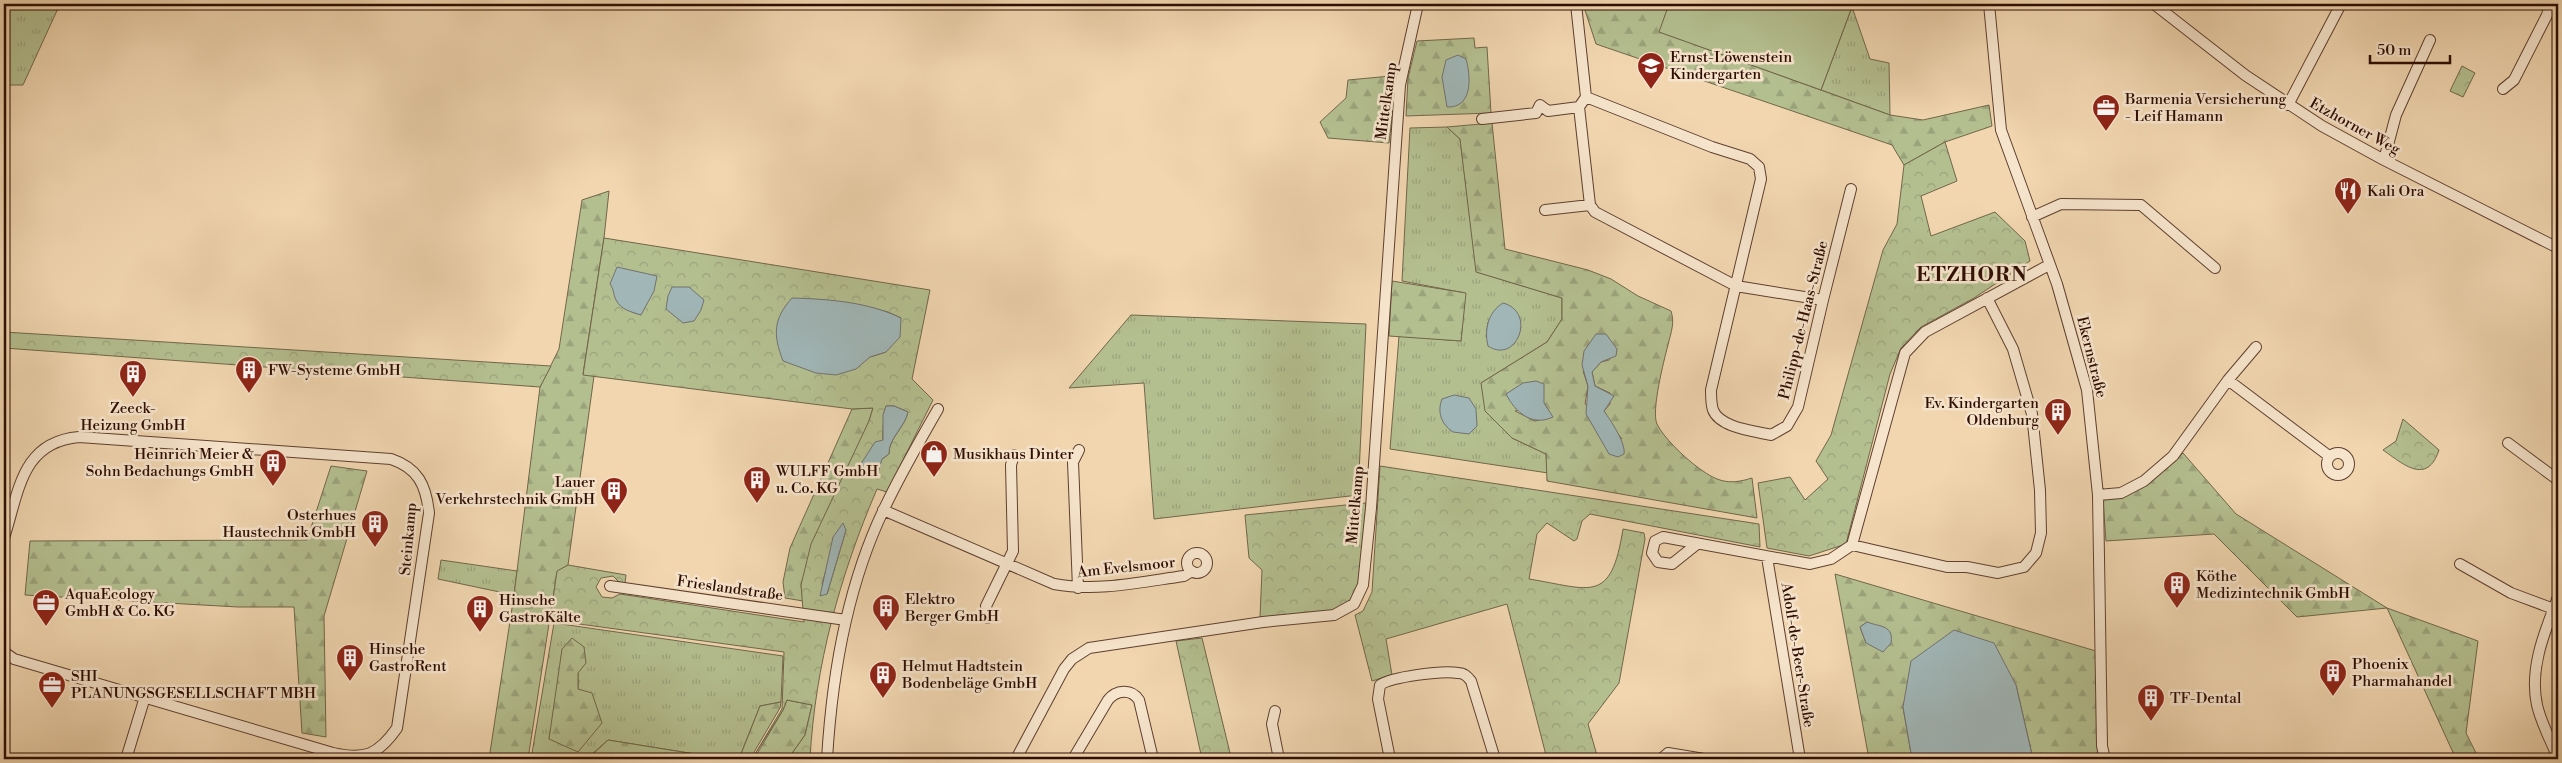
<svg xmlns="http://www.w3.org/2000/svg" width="2562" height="763" font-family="'Libre Bodoni',serif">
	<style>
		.grass { fill: url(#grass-tufts); stroke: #716649; fill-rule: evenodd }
		.forest { fill: url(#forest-firs); stroke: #716649; fill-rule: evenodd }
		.park { fill: url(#park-crowns); stroke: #716649; fill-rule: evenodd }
		.pitch { fill: #b4bf90; stroke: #716649 }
		.water { fill: #a0b6b7; stroke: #72726f }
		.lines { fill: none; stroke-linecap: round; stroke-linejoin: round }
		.minor-casing { stroke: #5f3f2e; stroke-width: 12 }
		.minor { stroke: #f6e4cc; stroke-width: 10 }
		.labels { text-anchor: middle; stroke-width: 5; stroke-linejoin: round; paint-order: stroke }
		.poi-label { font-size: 15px; fill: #2e0d02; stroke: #f6e4cc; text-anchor: start }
		.street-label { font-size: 15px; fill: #2e0d02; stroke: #f6e4cc }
		.district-label { font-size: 20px; font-weight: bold; letter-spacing: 1px; fill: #2e0d02; stroke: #f6e4cc }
	</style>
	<defs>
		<pattern id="grass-tufts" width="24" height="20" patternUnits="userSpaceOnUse" patternTransform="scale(1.25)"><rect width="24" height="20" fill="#b4bf90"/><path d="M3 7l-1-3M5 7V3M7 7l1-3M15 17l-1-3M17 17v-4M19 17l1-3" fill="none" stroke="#9ba37b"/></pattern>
		<pattern id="forest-firs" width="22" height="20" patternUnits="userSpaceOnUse" patternTransform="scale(1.25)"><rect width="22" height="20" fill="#b4bf90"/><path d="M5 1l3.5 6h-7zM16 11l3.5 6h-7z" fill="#9ba37b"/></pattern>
		<pattern id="park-crowns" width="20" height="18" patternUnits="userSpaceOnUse" patternTransform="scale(1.25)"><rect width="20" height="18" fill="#b4bf90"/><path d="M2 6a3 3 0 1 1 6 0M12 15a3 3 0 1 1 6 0" fill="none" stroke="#9ba37b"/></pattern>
	</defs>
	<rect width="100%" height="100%" fill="#f1d6b0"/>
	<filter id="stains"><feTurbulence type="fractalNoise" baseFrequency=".004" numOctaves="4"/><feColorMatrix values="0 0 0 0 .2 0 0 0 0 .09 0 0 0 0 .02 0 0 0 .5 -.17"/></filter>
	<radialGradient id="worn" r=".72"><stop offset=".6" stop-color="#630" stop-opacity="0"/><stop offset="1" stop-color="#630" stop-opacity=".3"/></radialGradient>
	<path class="grass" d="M4,4h56l-37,81h-19z
		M1852,7l18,52 19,4 1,52 -69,-25z
		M1447,127l13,12 17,133 85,26v21l-15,23 -66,41 31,55 34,16 2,19 -158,-24 9,-113 62,5 4,-48 -63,-12 8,-153zM1488,322l33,5 -7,17 -9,5 -19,-12z
		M1131,315l235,9 -8,171 -204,24 -10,-136 -75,5z
		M441,560l76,11 -3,24 -76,-16z
		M554,623l229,33 -2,46 -21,4 -21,53h-13l-118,-19 -16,14v5h-61zM584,647l-6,26v16l-29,50z"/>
	<path class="forest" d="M1583,4h21v3l25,-3h40l-9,28 230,83 33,5 66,-15 3,21 -47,16 -41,23 -12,-20 -296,-101z
		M1474,38l1,10 12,-1 4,66 -85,3 2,-38 9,-37z
		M1391,76h6l-8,67 -61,-5 -8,-16 26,-24 2,-18z
		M1492,123l13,126 83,21 23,9 27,17 33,15c4,12 0,21 -3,34 -4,15 -17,66 -11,79 6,13 27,33 39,42 20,15 31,20 56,12l5,40 -210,-37 -1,-27 -34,-16 -27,-27 -4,-28 66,-41 15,-23v-21l-86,-26 -16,-133 -13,-12zM1617,349l-8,11 -8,2 -9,10 3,14 15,7v11l-6,7 8,16 10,12 -37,-35 3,-18 -5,-15zM1544,403l8,14 -17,4 -20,-10z
		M609,191l-5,47 -21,136 11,2 -26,189 -11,7 -29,187h-39l25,-164 26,-208 19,-38 23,-149z
		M1392,281l74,12 -5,48 -72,-5z
		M873,408l-4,13 -68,164 2,16 -18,-3 -2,-16 7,-34 62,-139z
		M2183,453l53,61 151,94 91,33 -12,92 13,26h-23l-69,-151 -90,9 -83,-83 -108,7 -3,-41c34,-2 56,-25 80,-47z
		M331,466l36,5 -43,145 2,121 -24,-4 -8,-126h-56l-213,-12 5,-54 277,-1z
		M1835,574l261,77 5,108h-68l-17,-74 -113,22 9,52h-43zM1867,622l9,4 -10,17 -6,-16z
		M572,638l12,9 2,16 -8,10v16l14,4 10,30 -24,29 -29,-13 13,-90z
		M787,700l25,5 -7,30 -17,24h-34l29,-49z
		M781,702l-1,6 -30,51h-11l21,-53z
		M608,740l118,19h-134v-4z"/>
	<path class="park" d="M2462,66l13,7 -12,24 -13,-6z
		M1945,142l12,39 -36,15 10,40 64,-24 30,29 5,20 -56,37 -53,29 -20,21 -11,26 -44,170 -37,12 -42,-8 -9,-65 32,-6 15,23 23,-21 -12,-18 15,-26 52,-185 14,-26 7,-59z
		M604,238l326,52 -18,89 21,21 -46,92 -10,-3c-37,86 -62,177 -67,270h-22l17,-24 7,-30 -25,-5 -4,10 -31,49 30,-50 2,-57 -234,-32 7,-49 11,-6 58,10 -1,8 -6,-1 -6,-6 -12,2 -5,9 6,10 10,1 8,-4 184,28 -3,-37 10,-41 58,-123 4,-13 -21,1 -269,-34zM614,289l27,26c-15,-5 -26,-9 -27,-26zM860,305l28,7 13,6 -15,34 -16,5zM886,406h8l14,6c-3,15 -20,27 -19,42l-7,5c1,-14 0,-41 4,-53zM846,530l-19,64 -5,-10 10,-35 1,-12z
		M4,332l547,34 -11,21 -536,-39z
		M2403,419l36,31c-12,36 -36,14 -56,0l13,-9z
		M1380,466l379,58 1,23 -170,-33 -8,7 -5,18 -3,2 -27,-18 -10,11 -8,45c62,10 82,26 94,-50l21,4 1,6 -26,144 -31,41 10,35h-51l-40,-155 -121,35 6,36 -20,6 -17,-66 8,-4 9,-19z
		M1366,503c-2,30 4,100 -34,109 -23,5 -49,4 -72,5l2,-47 -13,-12 -4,-43z
		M1202,638l28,115 10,6h-38l-26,-118z"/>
	<path class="pitch" d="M1669,4h184l-32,86 -162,-58z"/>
	<path class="water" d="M1458,55l8,4c5,18 7,49 -19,48l-5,-30 4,-17z
		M617,267l40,9 -3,15 -13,24c-9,-3 -20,-5 -25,-15 -3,-6 -2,-11 -6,-16z
		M672,287h17l15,13 -3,10 -7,11 -11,2 -17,-14 2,-13z
		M792,298c37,1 76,4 109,20l-1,19 -14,15 -16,5 -14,12 -20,6 -20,-2 -33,-12c-10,-26 -10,-42 9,-63z
		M1503,303c34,9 14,62 -15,43 -4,-16 0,-34 15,-43z
		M1596,334h10l11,15 -1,7 -15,6 -9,10 3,14 19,10 -10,15c7,10 22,32 20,43l-6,3 -9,-3 -23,-40 2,-28 -6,-21 2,-14z
		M1536,381l8,3v19l9,14c-21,10 -38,-5 -47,-23l17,-11z
		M1454,395l15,3 7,11 1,17 -8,8 -16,-2c-12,-8 -16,-20 -11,-33z
		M886,406h8l14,6c-3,15 -20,27 -19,42l-7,5 -5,17 -9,1 -11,-7 18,-28 8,-2v-25z
		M843,523l3,7 -19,64 -7,2 13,-59z
		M1867,622c13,5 27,3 24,21l-8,9 -17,-9 -6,-16z
		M1954,630l40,13 22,42 17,74h-121l-9,-52 8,-46z"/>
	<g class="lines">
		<defs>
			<path id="minor" d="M1989,4l12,126 56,154 30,106 11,105 4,251 3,13
				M2154,4l91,71 77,51 62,34 174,88
				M2503,89l11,-9 33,-65 3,-11
				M1586,97l126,50 38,12 9,8 2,12 -50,211c0,6 0,14 2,20 7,18 42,21 58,25l16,-9 11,-19 25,-107 28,-111
				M2288,105l53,-101
				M1579,107l11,98 5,7 141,74 87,14
				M1482,119l54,-6 4,-8 8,6 31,-4 7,-10 -10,-93
				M2384,160l12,-45 34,-75
				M1545,210l45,-5
				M2032,217l29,-13 80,1 74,63
				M2228,380l101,76
				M2508,443l50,37
				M2327 464a11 11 0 1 1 22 0a11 11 0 1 1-22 0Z
				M2098,495l23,-2 23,-12 29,-25 55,-76 28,-33
				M883,510l171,74c43,8 87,-2 130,-8l8,-5
				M4,538c15,-46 17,-96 75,-101l312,22c27,9 35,26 38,54l-32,215c-19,27 -32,32 -64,25l-319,-94 -10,-7
				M1697,544l-25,20 -14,-2 -6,-9 3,-12 8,-4 147,27 21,-5 21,-14 53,-192 20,-21 124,-67
				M1852,545l95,22h20l31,6 26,-6 12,-14 5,-20 -1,-43 -8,-76 -19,-65 -26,-51
				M1187 563a10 10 0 1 1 20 0a10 10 0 1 1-20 0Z
				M1767,557l33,202
				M2460,564l51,29 43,16
				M610,586l236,34
				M1078,588l-5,-126 6,-12
				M2558,597c-13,34 -29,71 -21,108 4,18 14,36 21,53
				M988,618l-2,-12 27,-55 -2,-86 3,-10
				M1275,711l-3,13 7,35
				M126,759l19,-62
				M827,759c5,-84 20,-173 57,-250 16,-34 35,-67 54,-100
				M1016,759l48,-90 8,-10 17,-11 174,-26 71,-7 20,-11 9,-19 8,-77 29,-423 18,-81
				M1073,759l35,-59c8,-10 23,-12 31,0l14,59
				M1390,759l-12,-60 2,-14c11,-8 63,-15 78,-12 6,0 9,3 13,8l24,78
				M1661,759l7,-6 36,6"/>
		</defs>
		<use href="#minor" class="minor-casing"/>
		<use href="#minor" class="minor"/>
	</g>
	<defs>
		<symbol id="school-pin" viewBox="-11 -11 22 30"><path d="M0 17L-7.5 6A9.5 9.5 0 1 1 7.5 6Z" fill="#8f2418" stroke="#f6e4cc"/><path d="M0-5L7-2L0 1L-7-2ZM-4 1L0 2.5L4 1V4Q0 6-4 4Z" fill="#fff"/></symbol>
		<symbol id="office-pin" viewBox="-11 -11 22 30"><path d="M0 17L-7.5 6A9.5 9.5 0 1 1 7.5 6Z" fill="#8f2418" stroke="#f6e4cc"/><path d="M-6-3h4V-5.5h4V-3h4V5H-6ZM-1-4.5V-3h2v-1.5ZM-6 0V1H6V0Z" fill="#fff"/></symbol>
		<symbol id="restaurant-pin" viewBox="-11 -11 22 30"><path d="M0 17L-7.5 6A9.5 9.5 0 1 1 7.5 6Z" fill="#8f2418" stroke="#f6e4cc"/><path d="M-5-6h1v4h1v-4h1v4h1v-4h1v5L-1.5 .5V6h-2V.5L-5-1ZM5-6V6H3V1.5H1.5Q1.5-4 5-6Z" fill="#fff"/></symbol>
		<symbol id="building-pin" viewBox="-11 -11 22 30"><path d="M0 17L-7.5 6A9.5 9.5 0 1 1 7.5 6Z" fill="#8f2418" stroke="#f6e4cc"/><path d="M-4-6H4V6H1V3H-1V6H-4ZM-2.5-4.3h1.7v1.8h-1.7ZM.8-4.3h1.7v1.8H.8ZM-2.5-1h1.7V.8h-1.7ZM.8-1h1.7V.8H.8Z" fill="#fff"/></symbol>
		<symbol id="shop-pin" viewBox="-11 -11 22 30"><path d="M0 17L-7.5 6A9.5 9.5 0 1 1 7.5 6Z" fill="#8f2418" stroke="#f6e4cc"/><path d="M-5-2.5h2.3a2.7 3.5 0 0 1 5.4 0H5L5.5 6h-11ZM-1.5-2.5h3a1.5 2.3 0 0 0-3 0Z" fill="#fff"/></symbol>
	</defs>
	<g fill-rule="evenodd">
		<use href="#school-pin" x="1635" y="50" width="32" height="43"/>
		<use href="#office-pin" x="2090" y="92" width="32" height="43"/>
		<use href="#restaurant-pin" x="2332" y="175" width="32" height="43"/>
		<use href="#building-pin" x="233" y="354" width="32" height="43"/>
		<use href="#building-pin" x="117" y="358" width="32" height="43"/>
		<use href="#building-pin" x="2042" y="396" width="32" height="43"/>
		<use href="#shop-pin" x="918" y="438" width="32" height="43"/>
		<use href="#building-pin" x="257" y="447" width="32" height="43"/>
		<use href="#building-pin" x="741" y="464" width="32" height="43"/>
		<use href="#building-pin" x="598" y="475" width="32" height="43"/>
		<use href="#building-pin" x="359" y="508" width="32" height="43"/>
		<use href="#building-pin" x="2161" y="569" width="32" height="43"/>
		<use href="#office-pin" x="30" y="587" width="32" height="43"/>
		<use href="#building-pin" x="870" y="592" width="32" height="43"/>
		<use href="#building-pin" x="464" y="593" width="32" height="43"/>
		<use href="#building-pin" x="334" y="642" width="32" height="43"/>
		<use href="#building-pin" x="2317" y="657" width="32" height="43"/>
		<use href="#building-pin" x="867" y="659" width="32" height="43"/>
		<use href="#office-pin" x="36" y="669" width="32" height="43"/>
		<use href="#building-pin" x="2135" y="682" width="32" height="43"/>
	</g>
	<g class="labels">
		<g class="poi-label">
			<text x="1670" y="62">Ernst-Löwenstein<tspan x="1670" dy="17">Kindergarten</tspan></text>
			<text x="2125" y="104">Barmenia Versicherung<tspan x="2125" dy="17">- Leif Hamann</tspan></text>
			<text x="2367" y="196">Kali Ora</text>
			<text x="268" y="375">FW-Systeme GmbH</text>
			<text x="2039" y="408" text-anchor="end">Ev. Kindergarten<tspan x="2039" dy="17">Oldenburg</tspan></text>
			<text x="133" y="413" text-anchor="middle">Zeeck-<tspan x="133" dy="17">Heizung GmbH</tspan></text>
			<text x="254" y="459" text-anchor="end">Heinrich Meier &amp;<tspan x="254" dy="17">Sohn Bedachungs GmbH</tspan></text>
			<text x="953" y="459">Musikhaus Dinter</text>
			<text x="776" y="476">WULFF GmbH<tspan x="776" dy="17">u. Co. KG</tspan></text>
			<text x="595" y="487" text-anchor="end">Lauer<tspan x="595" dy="17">Verkehrstechnik GmbH</tspan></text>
			<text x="356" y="520" text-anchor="end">Osterhues<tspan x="356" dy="17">Haustechnik GmbH</tspan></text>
			<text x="2196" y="581">Köthe<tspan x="2196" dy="17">Medizintechnik GmbH</tspan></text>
			<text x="65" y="599">AquaEcology<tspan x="65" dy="17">GmbH &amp; Co. KG</tspan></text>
			<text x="905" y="604">Elektro<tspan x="905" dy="17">Berger GmbH</tspan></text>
			<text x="499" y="605">Hinsche<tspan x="499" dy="17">GastroKälte</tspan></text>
			<text x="369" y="654">Hinsche<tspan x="369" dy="17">GastroRent</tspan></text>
			<text x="2352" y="669">Phoenix<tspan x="2352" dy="17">Pharmahandel</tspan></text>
			<text x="902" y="671">Helmut Hadtstein<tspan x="902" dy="17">Bodenbeläge GmbH</tspan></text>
			<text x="71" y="681">SHI<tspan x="71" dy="17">PLANUNGSGESELLSCHAFT MBH</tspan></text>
			<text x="2170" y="703">TF-Dental</text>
		</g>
		<g class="street-label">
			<text transform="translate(1386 101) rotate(-82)" y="5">Mittelkamp</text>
			<text transform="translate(2355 126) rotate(29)" y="5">Etzhorner Weg</text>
			<text transform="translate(1803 320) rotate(-76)" y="5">Philipp-de-Haas-Straße</text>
			<text transform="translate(2092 357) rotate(76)" y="5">Ekernstraße</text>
			<text transform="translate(1355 505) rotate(-85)" y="5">Mittelkamp</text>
			<text transform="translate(408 539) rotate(-85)" y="5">Steinkamp</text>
			<text transform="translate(1126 567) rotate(-6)" y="5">Am Evelsmoor</text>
			<text transform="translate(730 588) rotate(8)" y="5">Frieslandstraße</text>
			<text transform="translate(1798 655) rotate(81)" y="5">Adolf-de-Beer-Straße</text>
		</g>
		<g class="district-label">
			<text x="1972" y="281">ETZHORN</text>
		</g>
	</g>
	<rect width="2562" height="763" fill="none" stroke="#f1d6b0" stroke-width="20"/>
	<rect x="5" y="5" width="2552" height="753" fill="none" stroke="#2e0d02" stroke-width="2.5"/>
	<rect x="10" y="10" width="2542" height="743" fill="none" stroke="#2e0d02"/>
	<path d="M2370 55v8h80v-8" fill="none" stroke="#2e0d02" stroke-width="2.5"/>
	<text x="2377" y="55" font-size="15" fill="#2e0d02" stroke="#f6e4cc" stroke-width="4" paint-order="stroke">50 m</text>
	<rect width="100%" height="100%" filter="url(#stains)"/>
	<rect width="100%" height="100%" fill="url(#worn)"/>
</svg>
